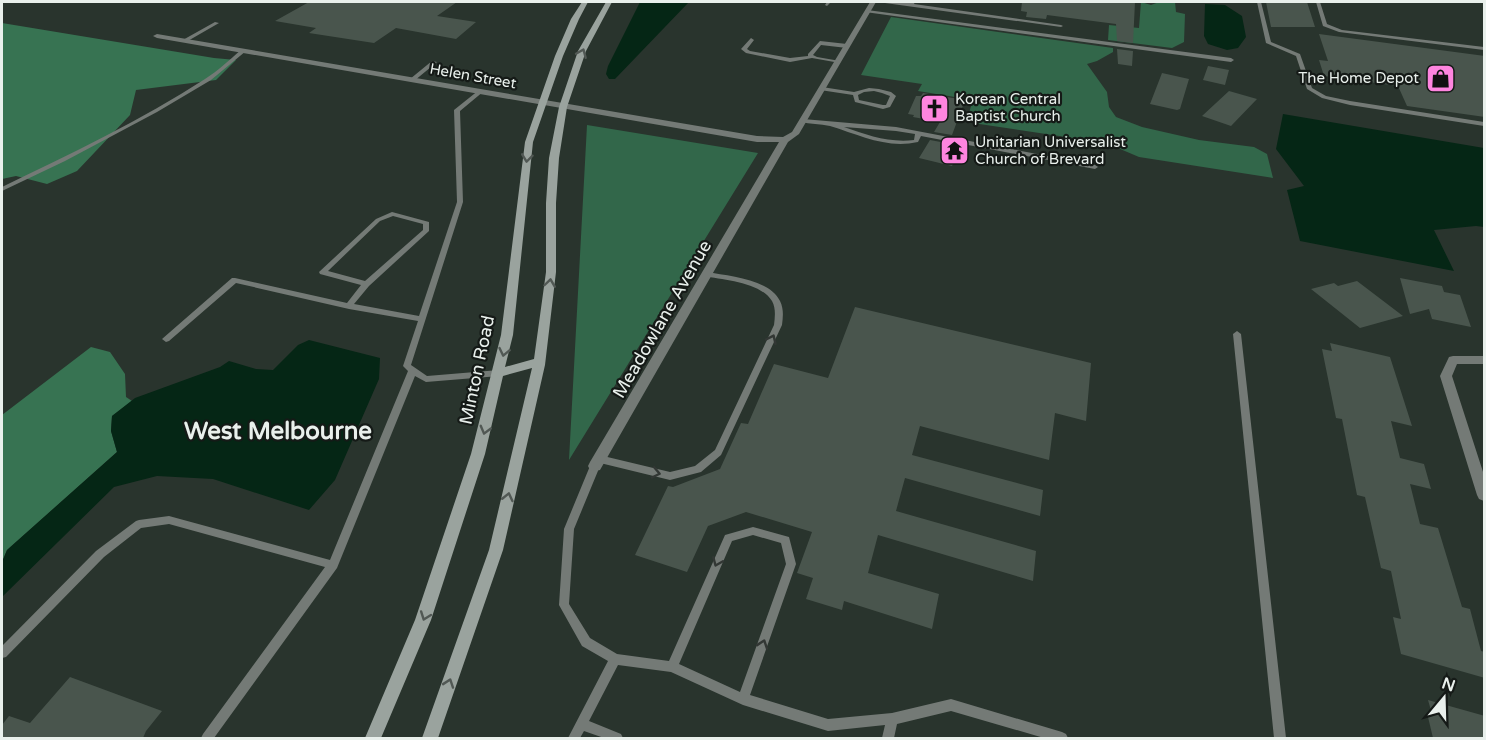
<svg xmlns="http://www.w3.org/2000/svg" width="1486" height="740" font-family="'Varela Round',sans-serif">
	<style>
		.green { fill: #32674a }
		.forest { fill: #377352 }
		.water { fill: #052615 }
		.building { fill: #49554d }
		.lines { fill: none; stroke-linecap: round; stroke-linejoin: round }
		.service { fill: #747a76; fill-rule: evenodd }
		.minor { fill: #747a76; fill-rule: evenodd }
		.secondary { fill: #9aa39e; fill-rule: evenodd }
		.oneway { stroke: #515854 }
		.oneway2 { stroke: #323734 }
		.labels { text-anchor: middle; stroke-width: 4.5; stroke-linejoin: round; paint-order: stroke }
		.far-street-label { font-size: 15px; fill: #e9f0ec; stroke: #151a17 }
		.far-poi-label { font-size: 15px; fill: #e9f0ec; stroke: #151a17; text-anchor: start }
		.street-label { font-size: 18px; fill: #e9f0ec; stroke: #151a17 }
		.district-label { font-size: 24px; font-weight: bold; fill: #e9f0ec; stroke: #151a17 }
	</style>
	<rect width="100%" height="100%" fill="#29342d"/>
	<path class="green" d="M1141,2l10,3 8,-3h16l1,10 9,2 -1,28 -12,6 -64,-8 1,-15 30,3z
		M891,17l222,31v4l-16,9 -10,3 20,28 2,15 7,10 26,10 57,13 55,7 13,7 6,24 -134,-21 -33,-14 -140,-21 7,-22 -55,-9 4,-7 -61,-9z
		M587,125l171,28 -189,307z"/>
	<path class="forest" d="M2,23l212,35 22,2 -20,20 -80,10 -6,25 -53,56 -30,13 -31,-8 -14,3z
		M91,347l19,5 15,22 1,23 6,4 -20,15 -1,15 6,21 -110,98 -5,12v-147z"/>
	<path class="water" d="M640,2h49l-74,77h-6l-3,-5 2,-8z
		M1205,4l20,1 17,11 4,21 -8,11 -11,2 -19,-6 -4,-8z
		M1283,114l201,34v79l-8,-1 -42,4 20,41 -154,-30 -13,-51 17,-4 -28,-37z
		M309,340l71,18 -1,21 -44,101 -26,30 -96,-31 -56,-3 -43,11 -112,110v-35l5,-12 110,-98 -6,-21 1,-15 23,-18 85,-31 9,-6 27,8 17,1 25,-25z"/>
	<path class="building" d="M309,2h148l-20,14 39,6 -20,17 -60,-11 -22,15 -65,-10 7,-5 -41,-7z
		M1022,2h113l-2,41 -16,-2 -1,-17 -69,-9 -1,4 -20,-2 1,-5 -6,-1z
		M1266,2h41l8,25h-44z
		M1319,34l166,22v61l-78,-11 -9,-20 -74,-10 -5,-16 9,1z
		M1117,49l16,2 -1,15 -14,-2z
		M1208,66l21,4 -4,15 -22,-5z
		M1162,73l27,6 -9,30 -3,1 -27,-6z
		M1229,91l28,8 -26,27 -29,-10z
		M923,93l42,7 -13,35 -18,-3 6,-10 -27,-5 1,-2 -6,-1 8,-18h5z
		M930,140l32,6 -10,20 -33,-8z
		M1400,278l42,8 2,6 16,3 11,32 -39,-8 -3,-10 -19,5z
		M1357,281l46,35 -43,12 -49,-39 23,-6 4,3z
		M855,307l236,56 -5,58 -31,-8 -6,47 -129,-34 -8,29 131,35 -3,26 -135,-38 -9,33 140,40 -3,30 -155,-46 -10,38 71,21 -7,35 -88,-28 -2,9 -36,-11 7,-21 -16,-5 15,-41 -66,-20 -38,14 -21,46 -52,-17 33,-69 5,1 47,-18 21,-46 7,1 26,-60 54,14z
		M1330,343l60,14 22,69 -21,-5 9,37 24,6 7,25 -21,-5 10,40 18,4 24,79 8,2 11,42 4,1v26l-84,-24 -8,-37 8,2 -10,-48 -10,-3 -16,-71 -8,-2 -15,-76 -6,-1 -14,-69 10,2z
		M70,677l92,34 -16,20 -3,7h-141v-13l7,-9 21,7z
		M1428,700l57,16v22h-52l-5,-21 4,-3z"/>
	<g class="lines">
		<path class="service" d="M827,2h4l-4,4 -2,-1z
			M883,2h10l17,1 1,-1h4l-1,2 147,21 2,1 -2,1 -176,-24z
			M1257,2h4l10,40 29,12 12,34 14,8 24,5 134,21v4l-134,-21 -28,-7 -15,-9 -11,-33 -30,-13z
			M1316,2h4l7,22 15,6 142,17v3l-145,-18 -16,-6z
			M867,10l364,48 3,2 -3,2 -366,-50v-2z
			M215,22l4,1 -33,19 -5,-1z
			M751,38l3,2 -7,9 3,2 40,7 18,-2v-2l12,-13 27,3 3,2 -3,2 -26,-3 -8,10 4,2 23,4v2l-28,-5 -22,4 -44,-9 -5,-4z
			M241,50l5,1 -35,29 -54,32 -92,49 -63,30v-4c68,-33 140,-67 203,-108 13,-8 24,-19 36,-29z
			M432,61l5,1 -23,19h-4v-2z
			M822,87l32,5 15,-4 10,1 12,3 5,4 -6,11 -7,2 -28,-7 -2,-7 -33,-5 -1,-1zM874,91l8,2 8,3 -4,9h-3l-24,-5 -1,-5 6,-3z
			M479,90l5,1 -24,20 3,91 -52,163 16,11 72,-6 4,3 -4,3 -73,6 -11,-6 -78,192 -123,170h-13l2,-4 122,-167 -156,-43 -28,4 -37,29 -98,100 -4,1v-12l94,-95 40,-30 3,-1 30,-4 161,44 78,-189 -5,-5 15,-45 -69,-12 -113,-26 -67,58 -3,1 -4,-3 70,-61h3l112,25 14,-18 -41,-11 -1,-2 57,-53 16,-7 37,10v9l-60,55 -15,18 65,12 38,-114 -3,-92zM393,216l30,8v6l-58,51 -37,-10 52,-50z
			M803,119l93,8 199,38 3,2 -3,2 -174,-33 -3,6c-32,7 -58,-7 -88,-16 -10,-2 -20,-2 -29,-4l-1,-1zM844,127l52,4 19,3 -1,6c-25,3 -47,-5 -70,-13z
			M704,272h3c22,4 62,7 73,29 4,8 3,16 2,24l-61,130 -20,17 -31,8 -74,-18 -2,-3 2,-3 3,-1 71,17 25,-6 20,-16 59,-125c1,-8 2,-17 -2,-24 -12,-19 -48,-21 -68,-25l-1,-2z
			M1237,331l4,3 45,404h-12l-41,-404z
			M595,462l3,1 2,3 -26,63 -5,75 21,34 27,16 52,7 56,-126 28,-8 36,10 7,27 -46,131 78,24 64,-6 59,-14 111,33 4,2 2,4h-24l-93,-27 -54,13 -3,14h-12l3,-13 -57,6 -85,-26 -72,-33 -53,-7 -29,56 32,13 2,4h-19l-20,-7 -4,7h-12l40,-77 -26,-15 -23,-41 5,-76 26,-63 2,-3zM753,535l28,8 5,21 -46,128 -61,-28 53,-123z"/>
		<path class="minor" d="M870,2h6l-77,132 -11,8 -188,328 -5,1 -5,-1 -2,-4 2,-4 189,-320h-22l-600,-104 -4,-2 4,-2 600,102 26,1 9,-5z
			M1453,356h31v8h-27l-5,12 32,99v26l-5,-2 -2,-4 -37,-119 9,-19z"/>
		<path class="secondary" d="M582,2h6l-9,17 -16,37 -30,86 -20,193 -8,32 29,-8 12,-87v-69l3,-45 10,-51 19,-56 28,-49h6l-26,49 -19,56 -8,51 -3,45v69l-11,93 -42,185 -65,188h-16l67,-188 43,-182 -29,8 -18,78 -54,166 -50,118h-16l50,-118 56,-166 30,-119 24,-193 30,-86 16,-37z"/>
	</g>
	<defs><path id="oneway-chevron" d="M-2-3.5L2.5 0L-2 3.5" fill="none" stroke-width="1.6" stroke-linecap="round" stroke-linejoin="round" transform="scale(1.5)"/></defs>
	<g class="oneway">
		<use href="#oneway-chevron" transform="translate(582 53) rotate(-67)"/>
		<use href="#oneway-chevron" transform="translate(527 158) rotate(97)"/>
		<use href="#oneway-chevron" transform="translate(550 283) rotate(-82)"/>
		<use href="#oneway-chevron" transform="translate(504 352) rotate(102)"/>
		<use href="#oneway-chevron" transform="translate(485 430) rotate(105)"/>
		<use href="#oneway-chevron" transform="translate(508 497) rotate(-77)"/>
		<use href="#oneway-chevron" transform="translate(425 616) rotate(110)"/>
		<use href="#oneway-chevron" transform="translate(449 683) rotate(-71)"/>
	</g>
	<g class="oneway2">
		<use href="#oneway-chevron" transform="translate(772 339) rotate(-65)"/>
		<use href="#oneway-chevron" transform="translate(656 473) rotate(12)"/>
		<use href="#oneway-chevron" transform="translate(717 562) rotate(113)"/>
		<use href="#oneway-chevron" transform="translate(763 644) rotate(-71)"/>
	</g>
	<defs>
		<symbol id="shop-square" viewBox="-11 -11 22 22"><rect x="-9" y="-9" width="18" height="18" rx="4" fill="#fe85df" stroke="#151a17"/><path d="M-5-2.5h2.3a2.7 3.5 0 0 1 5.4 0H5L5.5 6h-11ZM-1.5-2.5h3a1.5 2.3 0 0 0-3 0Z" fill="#111"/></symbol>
		<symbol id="church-square" viewBox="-11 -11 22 22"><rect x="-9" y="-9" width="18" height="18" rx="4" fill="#fe85df" stroke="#151a17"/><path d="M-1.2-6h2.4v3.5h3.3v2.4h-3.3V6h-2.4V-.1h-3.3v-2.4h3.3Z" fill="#111"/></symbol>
		<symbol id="temple-square" viewBox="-11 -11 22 22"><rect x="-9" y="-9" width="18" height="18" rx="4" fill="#fe85df" stroke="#151a17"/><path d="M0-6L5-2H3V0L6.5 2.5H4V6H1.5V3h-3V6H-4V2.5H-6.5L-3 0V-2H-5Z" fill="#111"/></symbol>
	</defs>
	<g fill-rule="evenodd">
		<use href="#shop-square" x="1424" y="62" width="33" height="33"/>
		<use href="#church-square" x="918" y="92" width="33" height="33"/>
		<use href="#temple-square" x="938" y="134" width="33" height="33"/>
	</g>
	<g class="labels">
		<g class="far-street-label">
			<text transform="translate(473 76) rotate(10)" y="5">Helen Street</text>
		</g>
		<g class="far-poi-label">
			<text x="1419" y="83" text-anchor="end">The Home Depot</text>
			<text x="955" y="104">Korean Central<tspan x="955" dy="17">Baptist Church</tspan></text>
			<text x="975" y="147">Unitarian Universalist<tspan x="975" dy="17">Church of Brevard</tspan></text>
		</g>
		<g class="street-label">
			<text transform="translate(662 319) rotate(-60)" y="6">Meadowlane Avenue</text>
			<text transform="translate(477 370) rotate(-78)" y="6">Minton Road</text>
		</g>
		<g class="district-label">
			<text x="278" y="439">West Melbourne</text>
		</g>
	</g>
	<rect width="1486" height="740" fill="none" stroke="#e9f0ec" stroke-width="6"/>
	<g transform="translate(1444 698) rotate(19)" stroke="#151a17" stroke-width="4.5" paint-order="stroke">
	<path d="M0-4.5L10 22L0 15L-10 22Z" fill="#e9f0ec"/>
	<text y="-9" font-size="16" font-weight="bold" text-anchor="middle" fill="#e9f0ec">N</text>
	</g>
</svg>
